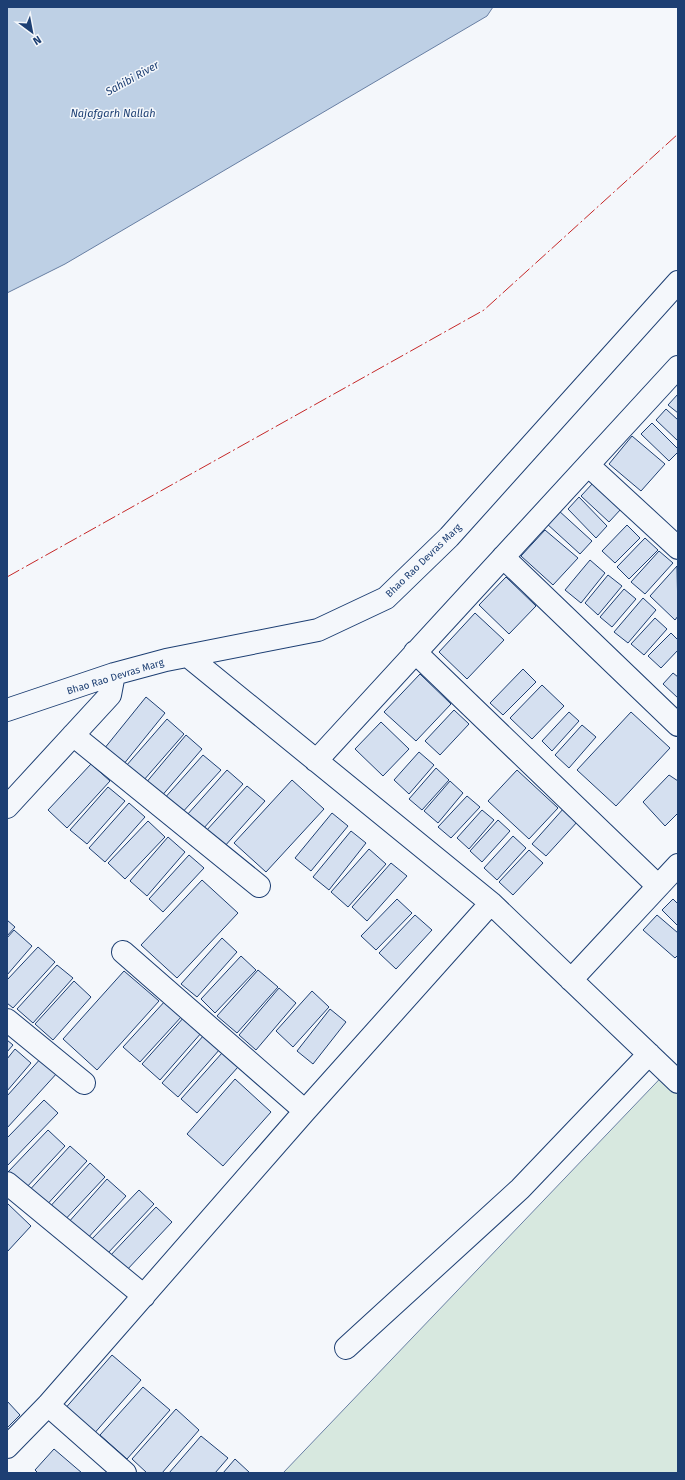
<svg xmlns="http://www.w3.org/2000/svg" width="685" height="1480" font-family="'Fira Sans',sans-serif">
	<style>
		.green { fill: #d7e8df; stroke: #687fa3 }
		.water { fill: #bed0e5; stroke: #687fa3 }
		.building { fill: #d5e0f0; stroke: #1d3f73 }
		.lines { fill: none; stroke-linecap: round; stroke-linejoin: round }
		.minor-casing { stroke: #1d3f73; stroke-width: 24 }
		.minor { stroke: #f4f7fb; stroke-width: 22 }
		.power { stroke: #c62828; stroke-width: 1; stroke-dasharray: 14 3 2 3; stroke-linecap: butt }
		.labels { text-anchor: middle; stroke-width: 3; stroke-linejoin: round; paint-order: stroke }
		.street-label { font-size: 10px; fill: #1d3f73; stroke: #f4f7fb }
		.water-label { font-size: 11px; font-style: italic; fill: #1d3f73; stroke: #f4f7fb }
	</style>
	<rect width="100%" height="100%" fill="#f4f7fb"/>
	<path class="green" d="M674,1064l4,4v405h-395z"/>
	<path class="water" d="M7,7h486l-6,9 -422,248 -58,29z"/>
	<path class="building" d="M678,394v19l-10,-8z
		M666,409l12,11v21l-22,-21z
		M652,423l26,26v3l-9,9 -28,-27z
		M632,436l33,28 -24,27 -32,-27z
		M593,483l28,26 -12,13 -28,-26z
		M579,497l28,29 -11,12 -28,-29z
		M558,510l34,31 -12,13 -34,-31z
		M627,525l13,13 -25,25 -13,-12z
		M545,530l33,28 -25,27 -32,-29z
		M645,538l13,12 -29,29 -12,-12z
		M659,551l14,12 -28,31 -14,-12z
		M590,560l15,13 -24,30 -16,-13z
		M677,566l1,50 -3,4 -25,-24z
		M608,575l14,11 -24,29 -13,-12z
		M506,577l30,29 -27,28 -30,-29z
		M624,589l12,10 -24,28 -12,-10z
		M643,598l13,12 -28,33 -14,-11z
		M475,613l29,27 -37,39 -28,-27z
		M655,618l12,11 -23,26 -13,-11z
		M671,633l7,7v10l-17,18 -13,-12z
		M523,669l13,13 -33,33 -13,-12z
		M673,673l5,4v21l-15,-14z
		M420,674l31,30 -35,37 -32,-29z
		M542,685l22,21 -32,33 -22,-21z
		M146,697l19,16 -42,52 -19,-16z
		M454,710l15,14 -29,31 -15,-14z
		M569,712l10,9 -27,30 -10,-10z
		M631,712l39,36 -54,58 -39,-36z
		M167,719l17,15 -41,47 -17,-15z
		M381,722l28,27 -26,27 -28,-27z
		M582,725l14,12 -27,31 -14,-13z
		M186,735l16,14 -42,49 -15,-14z
		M419,752l15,13 -25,29 -15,-14z
		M203,755l18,15 -41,45 -17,-15z
		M91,764l19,17 -43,47 -19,-18z
		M436,768l13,12 -27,30 -13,-11z
		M227,770l16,14 -40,45 -16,-14z
		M517,770l41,38 -29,31 -41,-38z
		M669,775l9,6v32l-13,13 -22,-24z
		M292,780l32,29 -58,63 -32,-29z
		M450,781l13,12 -25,30 -14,-12z
		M247,786l18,15 -41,46 -18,-16z
		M108,787l17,14 -38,43 -17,-14z
		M467,796l13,11 -29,31 -13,-11z
		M129,803l16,14 -40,45 -16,-14z
		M564,808l14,13 -32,35 -14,-12z
		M482,810l12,10 -25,29 -12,-11z
		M332,813l16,13 -37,45 -16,-13z
		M498,820l12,11 -28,31 -12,-11z
		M148,821l17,16 -40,42 -17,-16z
		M351,831l15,12 -37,47 -16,-13z
		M513,836l13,12 -29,32 -13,-12z
		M168,837l17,15 -38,44 -17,-15z
		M369,849l17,15 -38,43 -17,-15z
		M529,850l14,13 -30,32 -14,-13z
		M189,855l15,13 -41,44 -14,-13z
		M391,863l16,13 -40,45 -15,-14z
		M202,880l36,33 -61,65 -36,-33z
		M397,899l15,14 -36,37 -15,-14z
		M673,899l5,5v22l-16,-16z
		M415,915l17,15 -36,39 -17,-16z
		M657,915l21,18v22l-3,3 -32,-28z
		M7,920l8,7 -8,9z
		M14,930l18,16 -25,29v-37z
		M222,938l15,14 -40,45 -16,-13z
		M38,947l17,15 -42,46 -6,-5v-23z
		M241,956l15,14 -41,43 -14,-14z
		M57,965l16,13 -40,45 -16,-14z
		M258,970l20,17 -41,46 -20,-17z
		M124,971l35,30 -62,69 -34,-31z
		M74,981l17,16 -38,43 -18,-16z
		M279,988l17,15 -40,47 -17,-15z
		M312,991l17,16 -36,40 -17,-16z
		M166,1000l16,16 -42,46 -17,-15z
		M330,1009l16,13 -33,42 -16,-13z
		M185,1016l17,16 -42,48 -18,-16z
		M204,1035l16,14 -42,48 -16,-14z
		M7,1040l6,5 -6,7z
		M15,1049l16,14 -24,28v-32z
		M222,1053l16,14 -41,46 -16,-14z
		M42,1057l16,15 -51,56v-32z
		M235,1079l36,33 -48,54 -36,-32z
		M44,1100l14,13 -51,53v-28z
		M48,1130l17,16 -40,43 -17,-17z
		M70,1146l17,15 -44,48 -17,-15z
		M90,1163l15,14 -44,47 -15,-13z
		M107,1179l19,17 -40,44 -19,-16z
		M139,1190l15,14 -47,50 -16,-14z
		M7,1203l24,23 -24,26z
		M156,1207l16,15 -47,50 -16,-15z
		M112,1355l29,25 -49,56 -29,-25z
		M143,1387l27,23 -43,49 -27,-24z
		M7,1401l13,14 -13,13z
		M176,1409l23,21 -37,43h-15l-15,-14z
		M201,1436l27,22 -13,15h-46z
		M54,1449l28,24h-44l-3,-3z
		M235,1459l15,14h-27z"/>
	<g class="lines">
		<defs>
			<path id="minor" d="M588,465l90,83
				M503,557l175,168
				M415,652l243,234
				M188,656l303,247 187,179
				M7,710l107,-36 52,-14 152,-30 68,-32 63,-61 229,-255
				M73,735l186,151
				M316,761l362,-394
				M7,807l103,-112 4,-21
				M123,952l182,159
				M571,980l107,-115
				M7,1020l77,63
				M7,1183l137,113
				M346,1348l174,-159 129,-135
				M48,1405l77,68
				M7,1447l41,-42 257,-294 186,-208"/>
		</defs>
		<use href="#minor" class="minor-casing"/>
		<use href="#minor" class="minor"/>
		<path class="power" d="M7,577l477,-267 194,-176"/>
	</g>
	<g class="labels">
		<g class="street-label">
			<text transform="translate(423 560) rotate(-44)" y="4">Bhao Rao Devras Marg</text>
			<text transform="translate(115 676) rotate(-17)" y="4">Bhao Rao Devras Marg</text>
		</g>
		<g class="water-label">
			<text transform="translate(132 78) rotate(-29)" y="4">Sahibi River</text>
			<text x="113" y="117">Najafgarh Nallah</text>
		</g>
	</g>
	<rect width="685" height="1480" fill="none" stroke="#1d3f73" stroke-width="16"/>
	<g transform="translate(32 32) rotate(148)" stroke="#f4f7fb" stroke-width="3" paint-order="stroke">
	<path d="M0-3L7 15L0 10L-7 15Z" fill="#1d3f73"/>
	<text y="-6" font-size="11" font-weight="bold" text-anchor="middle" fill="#1d3f73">N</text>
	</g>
</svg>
